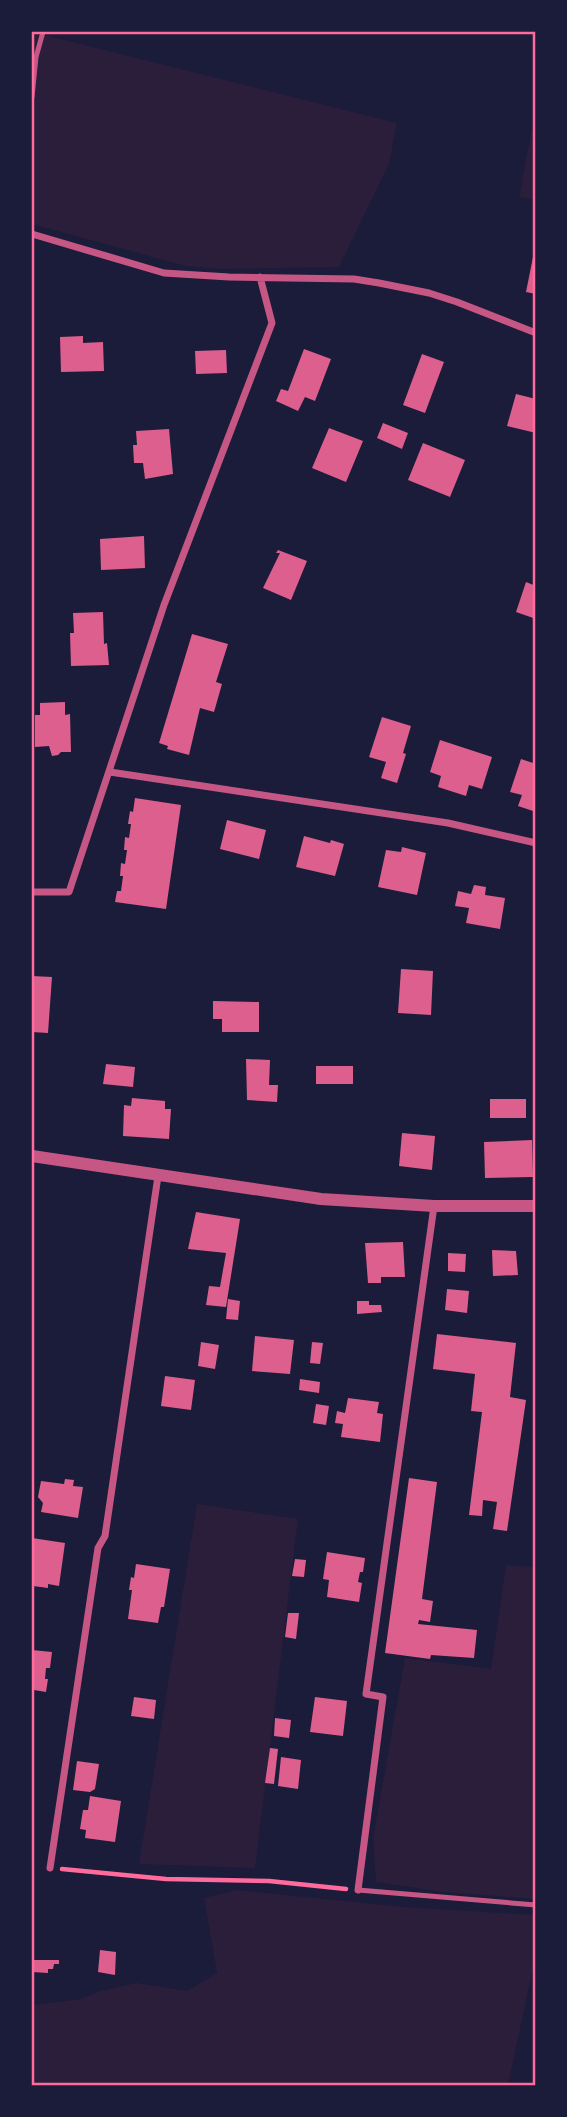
<svg xmlns="http://www.w3.org/2000/svg" width="567" height="2117" font-family="Cabin,sans-serif">
	<style>
		.green { fill: #2a1e3b }
		.building { fill: #dd5f8e }
		.lines { fill: none; stroke-linecap: round; stroke-linejoin: round }
		.path { stroke: #ff6b9d; stroke-width: 4.5 }
		.service { stroke: #c65784; stroke-width: 5 }
		.minor { stroke: #c65784; stroke-width: 7 }
		.tertiary { stroke: #c65784; stroke-width: 12 }
		.neatline { fill: none; stroke: #ff6b9d; stroke-width: 2.5 }
	</style>
	<rect width="100%" height="100%" fill="#1b1b3a"/>
	<path class="green" d="M32,32l365,91 -8,41 -50,103 -119,2 -34,-3 -154,-42z
		M535,113v87l-16,-3z
		M197,1504l101,15 -43,349 -116,-4z
		M506,1565l29,2v332l-92,-7 -67,-10 -3,-44 32,-180 86,11z
		M237,1890l167,17 131,8v44l-27,126h-476v-80l49,-6 20,-8 36,-8 50,8 30,-18 -13,-75z"/>
	<path class="building" d="M534,252h2v42l-10,-2z
		M83,336v7l20,-1 1,29 -43,1 -1,-35z
		M304,349l27,10 -16,42 -10,-4 -7,14 -22,-10 5,-12 7,2z
		M226,350l1,23 -31,1 -1,-23z
		M422,354l22,8 -19,51 -22,-8z
		M516,394l20,5v34l-29,-7z
		M383,423l25,10 -6,16 -25,-11z
		M329,428l34,13 -17,41 -34,-14z
		M169,429l4,45 -28,5 -2,-16h-9l-1,-18h4l-1,-14z
		M423,443l42,17 -15,37 -42,-17z
		M144,536l1,32 -44,2 -1,-31z
		M278,550l29,11 -16,39 -28,-12 17,-35h-4z
		M526,582l10,4v33l-20,-7z
		M103,612l1,32 3,-1 2,22 -38,1 -1,-33h4l-1,-20z
		M192,634l36,10 -12,38 6,2 -8,28 -14,-4 -11,47 -22,-6 1,-3 -9,-3z
		M65,702v13l5,-1 1,38h-10l-3,3 -6,1 -3,-10 -14,1v-32h5v-12z
		M382,717l29,9 -8,27 3,1 -9,29 -16,-5 5,-16 -17,-5z
		M440,740l52,17 -10,32 -13,-4 -3,11 -28,-9 3,-11 -11,-4z
		M521,759l15,5v48l-18,-6 4,-11 -12,-3z
		M135,798l46,7 -15,104 -51,-7 2,-11h4l2,-15h-3l1,-13 4,1 2,-14h-3l1,-13 4,1 2,-14h-3l2,-13 3,1z
		M227,820l39,10 -7,29 -39,-10z
		M304,836l26,7 1,-3 13,4 -9,32 -39,-9z
		M402,847l24,6 -9,42 -39,-8 8,-37 15,2z
		M474,885l12,2 -1,8 20,3 -5,31 -34,-6 3,-15 -14,-2 3,-15 13,3z
		M401,969l32,2 -2,44 -33,-2z
		M32,976l20,1 -4,56 -16,-1z
		M213,1001l46,1v30h-37v-13h-9z
		M246,1059l24,1 -1,25h9l-1,17 -30,-2z
		M106,1064l29,3 -2,20 -30,-3z
		M316,1066h37v18h-37z
		M132,1098l33,3v8h6l-2,30 -46,-3 1,-31 7,1z
		M490,1099h36v19h-36z
		M402,1133l33,3 -3,34 -33,-4z
		M532,1140l1,37 -48,1 -1,-36z
		M196,1212l44,7 -14,88 -20,-2 3,-19 11,1 6,-34 -38,-4z
		M403,1242l2,35h-24v6h-13l-3,-40z
		M492,1250l24,1 2,24 -25,1z
		M448,1253l18,1 -1,18 -17,-1z
		M447,1289l22,2 -2,22 -22,-3z
		M228,1299l12,2 -2,19 -12,-1z
		M357,1301h12v4h12l1,7 -25,2z
		M437,1334l79,9 -6,54 16,3 -19,131 -14,-2 4,-27 -14,-2 -1,16 -13,-1 13,-103 -11,-1 4,-37 -42,-5z
		M255,1336l39,4 -4,34 -38,-3z
		M201,1342l18,3 -4,24 -17,-3z
		M312,1342l11,1 -3,21 -10,-1z
		M165,1376l30,4 -4,30 -30,-4z
		M300,1379l20,3 -1,11 -20,-3z
		M348,1398l31,4 -2,11 6,1 -3,28 -39,-5 2,-13 -8,-1 2,-12 8,2z
		M316,1404l13,2 -3,19 -13,-2z
		M409,1478l28,4 -15,117 11,2 -3,21 -11,-2 -1,4 59,6 -3,28 -43,-3 -1,4 -45,-6z
		M65,1479l9,1 -1,6 10,1 -5,31 -37,-6 2,-9 -5,-6 3,-16 23,3z
		M32,1538l33,5 -6,43 -11,-2v4l-15,-2z
		M327,1552l38,6 -2,14h-3l-2,10 4,1 -3,19 -32,-5 2,-17 -6,-1z
		M295,1559l11,1 -2,17 -12,-1z
		M136,1564l34,5 -6,38h-3l-3,16 -30,-4 4,-29h-3l2,-13 3,1z
		M288,1613h11l-3,26 -11,-2z
		M32,1650l20,2 -2,16h-4l-1,11h3l-2,13 -12,-2 -1,6z
		M134,1697l22,3 -2,19 -23,-3z
		M315,1697l32,4 -4,35 -33,-4z
		M275,1718l16,2 -2,18 -15,-2z
		M270,1748l8,1 -4,35 -9,-1z
		M281,1757l20,3 -3,29 -20,-3z
		M77,1761l22,3 -4,25 -5,3 -17,-2z
		M90,1796l31,5 -6,41 -30,-4 1,-8 -6,-1 3,-19h5z
		M100,1950l16,2 -1,23 -17,-3z
		M32,1960h27v4h-5l-1,5h-5v4l-16,-1z"/>
	<g class="lines">
		<path class="path" d="M62,1869l104,10 103,2 77,8"/>
		<path class="service" d="M32,97l4,-40 7,-25
			M358,1890l178,15"/>
		<path class="minor" d="M32,234l132,39 65,4 125,2 25,4 50,10 28,9 79,31
			M110,772l338,51 88,20
			M32,892h37l95,-287 108,-282 -12,-46
			M50,1868l48,-320 7,-12 53,-360
			M358,1890l25,-193 -17,-3 68,-488"/>
		<path class="tertiary" d="M32,1156l289,43 113,7h102"/>
	</g>
	<rect width="567" height="2117" fill="none" stroke="#1b1b3a" stroke-width="66"/>
	<rect x="33" y="33" width="501" height="2051" class="neatline"/>
</svg>
